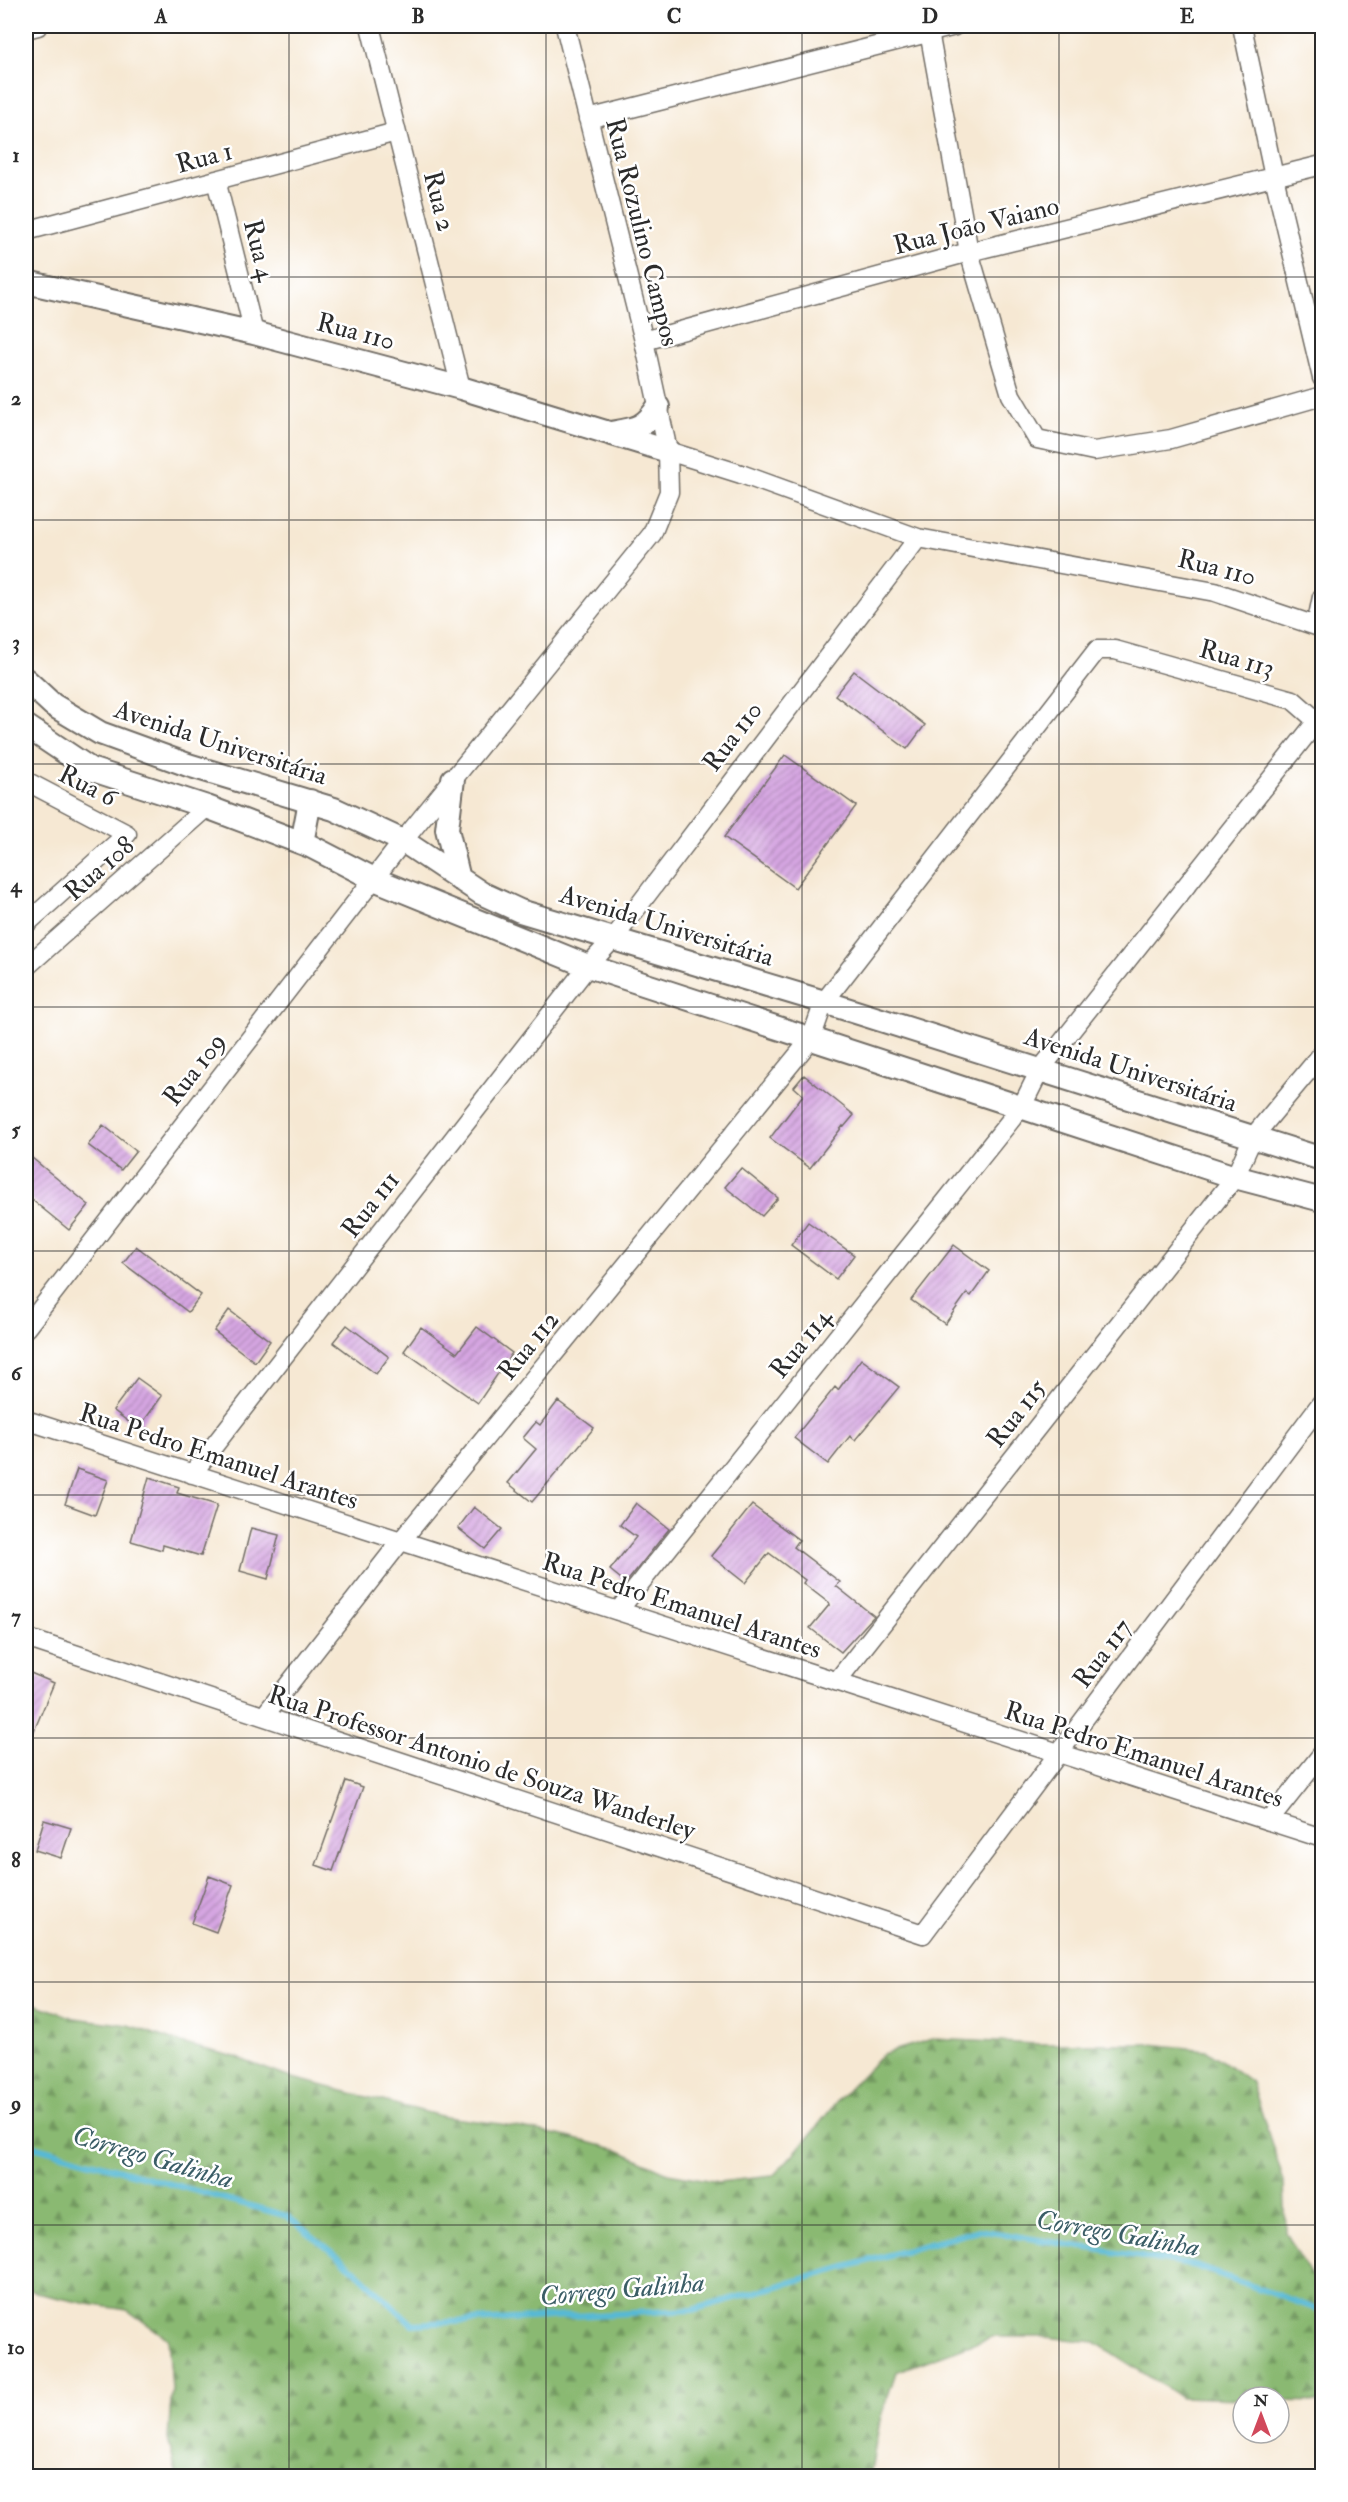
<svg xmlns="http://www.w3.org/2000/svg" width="1348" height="2502" font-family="'IM FELL Double Pica',serif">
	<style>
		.forest { fill: url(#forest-firs); stroke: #5a724e; stroke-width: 1.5 }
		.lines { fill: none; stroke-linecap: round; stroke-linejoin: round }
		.stream { stroke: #56b9d5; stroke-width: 6 }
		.building { fill: url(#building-hatch) }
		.minor-casing { stroke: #726d66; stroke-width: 21 }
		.tertiary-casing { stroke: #726d66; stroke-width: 26 }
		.minor { stroke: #fff; stroke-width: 18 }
		.tertiary { stroke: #fff; stroke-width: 22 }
		.grid { fill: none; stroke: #2b2b2b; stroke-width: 1.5; stroke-opacity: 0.55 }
		.labels { text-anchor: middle; stroke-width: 5; stroke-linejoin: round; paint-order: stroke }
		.street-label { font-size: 26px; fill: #2b2b2b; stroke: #fff }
		.water-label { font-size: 27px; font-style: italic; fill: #3a5d66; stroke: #fff }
		.neatline { fill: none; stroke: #2b2b2b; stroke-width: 2 }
		.grid-label { font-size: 20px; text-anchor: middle; font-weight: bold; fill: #2b2b2b }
	</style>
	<defs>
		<pattern id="forest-firs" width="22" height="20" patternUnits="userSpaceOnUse" patternTransform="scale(1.5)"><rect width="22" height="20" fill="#8ab972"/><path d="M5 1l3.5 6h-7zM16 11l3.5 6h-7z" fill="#71975e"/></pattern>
		<pattern id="building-hatch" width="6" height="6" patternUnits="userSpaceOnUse" patternTransform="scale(1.5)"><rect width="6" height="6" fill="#d6a6e2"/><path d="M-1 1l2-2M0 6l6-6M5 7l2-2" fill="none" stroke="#ae87b7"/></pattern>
	</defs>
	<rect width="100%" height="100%" fill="#fff"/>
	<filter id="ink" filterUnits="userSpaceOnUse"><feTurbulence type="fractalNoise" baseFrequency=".0167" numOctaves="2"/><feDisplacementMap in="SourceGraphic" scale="12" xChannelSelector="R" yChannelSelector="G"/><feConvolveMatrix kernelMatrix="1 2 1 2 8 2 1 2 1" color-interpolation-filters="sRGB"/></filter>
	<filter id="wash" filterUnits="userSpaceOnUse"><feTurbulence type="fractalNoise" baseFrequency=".008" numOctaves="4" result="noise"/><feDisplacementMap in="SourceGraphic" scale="24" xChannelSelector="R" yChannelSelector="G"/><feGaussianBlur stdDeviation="1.35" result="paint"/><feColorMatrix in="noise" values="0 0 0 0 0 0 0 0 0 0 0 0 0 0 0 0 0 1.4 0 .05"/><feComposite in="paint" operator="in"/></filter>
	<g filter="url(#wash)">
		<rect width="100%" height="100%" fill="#f6e8d3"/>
		<path class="forest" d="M26,2001l48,17 55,7 48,17 58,15 50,19 160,41 56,7 62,12 52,13 53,24 51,9 54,-6 34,-37 33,-41 43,-44 49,-15 107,5h111l57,6 45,33 32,99 2,51 26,44 10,4v121l-43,-1v-4h-36v2l-62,-2 -86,-55 -50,-5h-53l-96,35 -16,48 -10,56h-693l-9,-37 4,-51 -4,-49 -41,-29 -39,-6 -52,-11 -10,-6z"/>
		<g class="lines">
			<path class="stream" d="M26,2144l261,72 67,53 58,55 280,-14 287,-80 217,36 126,45"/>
		</g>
		<g id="blocks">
			<path class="building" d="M854,671l71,54 -18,24 -72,-54z
				M785,755l71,51 -61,82 -71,-51z
				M804,1075l50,40 -10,12 -1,-1 -33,42 -40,-30 33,-43 -9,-8z
				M103,1125l33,26 -15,19 -33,-25z
				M26,1153l63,52 -20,25 -43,-35z
				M741,1168l37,30 -16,18 -37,-29z
				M808,1222l46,33 -18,24 -45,-34z
				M954,1245l35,26 -18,25 -4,-3 -22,31 -34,-24z
				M136,1246l65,49 -13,17 -65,-49z
				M229,1310l41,31 -15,21 -41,-31z
				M347,1325l42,32 -13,17 -43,-32z
				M421,1327l36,26 20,-26 35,26 -34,50 -74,-52z
				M861,1359l38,28 -44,53 -5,-4 -22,28 -34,-26 41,-51 3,3z
				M137,1378l25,18 -24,33 -25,-19z
				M558,1401l36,27 -62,74 -24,-19 28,-34 -13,-11 13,-16 4,3z
				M77,1469l31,11 -13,35 -30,-11z
				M149,1477l30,10 -2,6 40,12 -16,51 -38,-11 -1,5 -31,-9z
				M636,1503l33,26 -43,54 -16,-13 26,-33 -16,-12z
				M752,1505l47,35 -5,7 46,35 -4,4 38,30 -33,36 -31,-24 20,-24 -27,-21 2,-3 -36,-27 -24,30 -34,-27z
				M474,1507l28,22 -17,20 -27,-21z
				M251,1528l28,7 -11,44 -28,-8z
				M26,1671l28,12 -28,67z
				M346,1781l17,6 -30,84 -17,-6z
				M44,1820l27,8 -10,30 -26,-8z
				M209,1876l24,9 -17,47 -24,-9z"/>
		</g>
	</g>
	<g filter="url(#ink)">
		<use href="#blocks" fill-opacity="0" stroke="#726d66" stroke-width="1.5"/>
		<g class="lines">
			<defs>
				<path id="minor" d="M370,26l91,362
					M928,26l41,226 42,143 26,44 57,12 77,-12 151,-43
					M1242,26l32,151 48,201
					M26,29l12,-3
					M588,119l367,-93
					M216,180l38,153
					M26,231l370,-99
					M644,341l325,-89 353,-87
					M668,451l73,23 177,64 297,54 107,36
					M1316,626l6,-29
					M26,781l101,53 -101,90
					M26,967l181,-160
					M26,1328l377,-487 249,-307 17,-42 -1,-41 -24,-110 -79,-315
					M26,1420l1296,418
					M192,1474l396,-508 26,-28 304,-400
					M26,1638l897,296 399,-532
					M837,1681l398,-504 18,-40 69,-83
					M264,1716l137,-175 410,-502 13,-37 273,-352h18l178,50 24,21 -277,349 -18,36 -404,505
					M1269,1821l53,-67"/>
				<path id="tertiary" d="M26,282l228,51 207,55 207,63
					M610,433c25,-4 34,-4 48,-26
					M26,680l27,25 47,28 88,32 146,44 69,32 78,52 39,18 304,91 498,157
					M26,726l64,43 117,38 103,39 64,33 214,87 647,211 87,23
					M453,779l-6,50 12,50
					M302,843l8,-42"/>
			</defs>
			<use href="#minor" class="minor-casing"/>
			<use href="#tertiary" class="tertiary-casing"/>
			<use href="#minor" class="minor"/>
			<use href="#tertiary" class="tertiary"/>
		</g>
	</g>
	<path class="grid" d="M289,26v2450M546,26v2450M802,26v2450M1059,26v2450M26,277h1296M26,520h1296M26,764h1296M26,1007h1296M26,1251h1296M26,1495h1296M26,1738h1296M26,1982h1296M26,2225h1296"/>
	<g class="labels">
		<g class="street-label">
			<text transform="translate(204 157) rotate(-15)" y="9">Rua 1</text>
			<text transform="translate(440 201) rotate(76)" y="9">Rua 2</text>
			<text transform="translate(976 225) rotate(-14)" y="9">Rua João Vaiano</text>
			<text transform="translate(643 232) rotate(76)" y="9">Rua Rozulino Campos</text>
			<text transform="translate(260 250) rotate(76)" y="9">Rua 4</text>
			<text transform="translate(356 331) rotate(15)" y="9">Rua 110</text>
			<text transform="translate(1217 567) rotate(14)" y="9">Rua 110</text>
			<text transform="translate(1237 658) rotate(16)" y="9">Rua 113</text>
			<text transform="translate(732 736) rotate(-53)" y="9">Rua 110</text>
			<text transform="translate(221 742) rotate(18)" y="9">Avenida Universitária</text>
			<text transform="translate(88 785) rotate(27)" y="9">Rua 6</text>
			<text transform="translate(99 868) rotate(-41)" y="9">Rua 108</text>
			<text transform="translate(667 925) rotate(17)" y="9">Avenida Universitária</text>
			<text transform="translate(194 1069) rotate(-52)" y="9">Rua 109</text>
			<text transform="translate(1131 1069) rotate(18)" y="9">Avenida Universitária</text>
			<text transform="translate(370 1204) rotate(-52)" y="9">Rua 111</text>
			<text transform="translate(800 1343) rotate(-51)" y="9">Rua 114</text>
			<text transform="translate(528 1345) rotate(-51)" y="9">Rua 112</text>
			<text transform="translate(1016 1413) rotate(-52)" y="9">Rua 115</text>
			<text transform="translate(219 1456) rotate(18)" y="9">Rua Pedro Emanuel Arantes</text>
			<text transform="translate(682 1605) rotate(18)" y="9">Rua Pedro Emanuel Arantes</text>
			<text transform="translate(1102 1653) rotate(-53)" y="9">Rua 117</text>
			<text transform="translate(1144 1754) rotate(18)" y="9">Rua Pedro Emanuel Arantes</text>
			<text transform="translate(482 1762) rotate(18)" y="9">Rua Professor Antonio de Souza Wanderley</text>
		</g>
		<g class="water-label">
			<text transform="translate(153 2157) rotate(16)" y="9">Corrego Galinha</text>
			<text transform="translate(1118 2233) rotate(10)" y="9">Corrego Galinha</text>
			<text transform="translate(622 2289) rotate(-5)" y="9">Corrego Galinha</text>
		</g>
	</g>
	<rect width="1348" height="2502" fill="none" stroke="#fff" stroke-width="66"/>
	<g transform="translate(1261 2415)"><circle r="28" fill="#ffffff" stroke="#aaaaaa" stroke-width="1.5"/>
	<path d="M0-4.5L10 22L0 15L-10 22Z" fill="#d1495b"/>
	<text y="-9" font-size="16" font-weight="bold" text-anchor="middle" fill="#2b2b2b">N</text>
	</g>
	<rect x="33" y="33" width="1282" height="2436" class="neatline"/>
	<g class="grid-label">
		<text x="161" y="23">A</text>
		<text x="418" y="23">B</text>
		<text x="674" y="23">C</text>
		<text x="930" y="23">D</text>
		<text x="1187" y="23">E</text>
		<text x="16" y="162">1</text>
		<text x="16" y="405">2</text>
		<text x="16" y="649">3</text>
		<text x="16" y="892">4</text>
		<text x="16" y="1136">5</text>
		<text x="16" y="1380">6</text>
		<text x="16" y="1623">7</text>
		<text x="16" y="1867">8</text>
		<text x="16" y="2110">9</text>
		<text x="16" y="2354">10</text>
	</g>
</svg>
